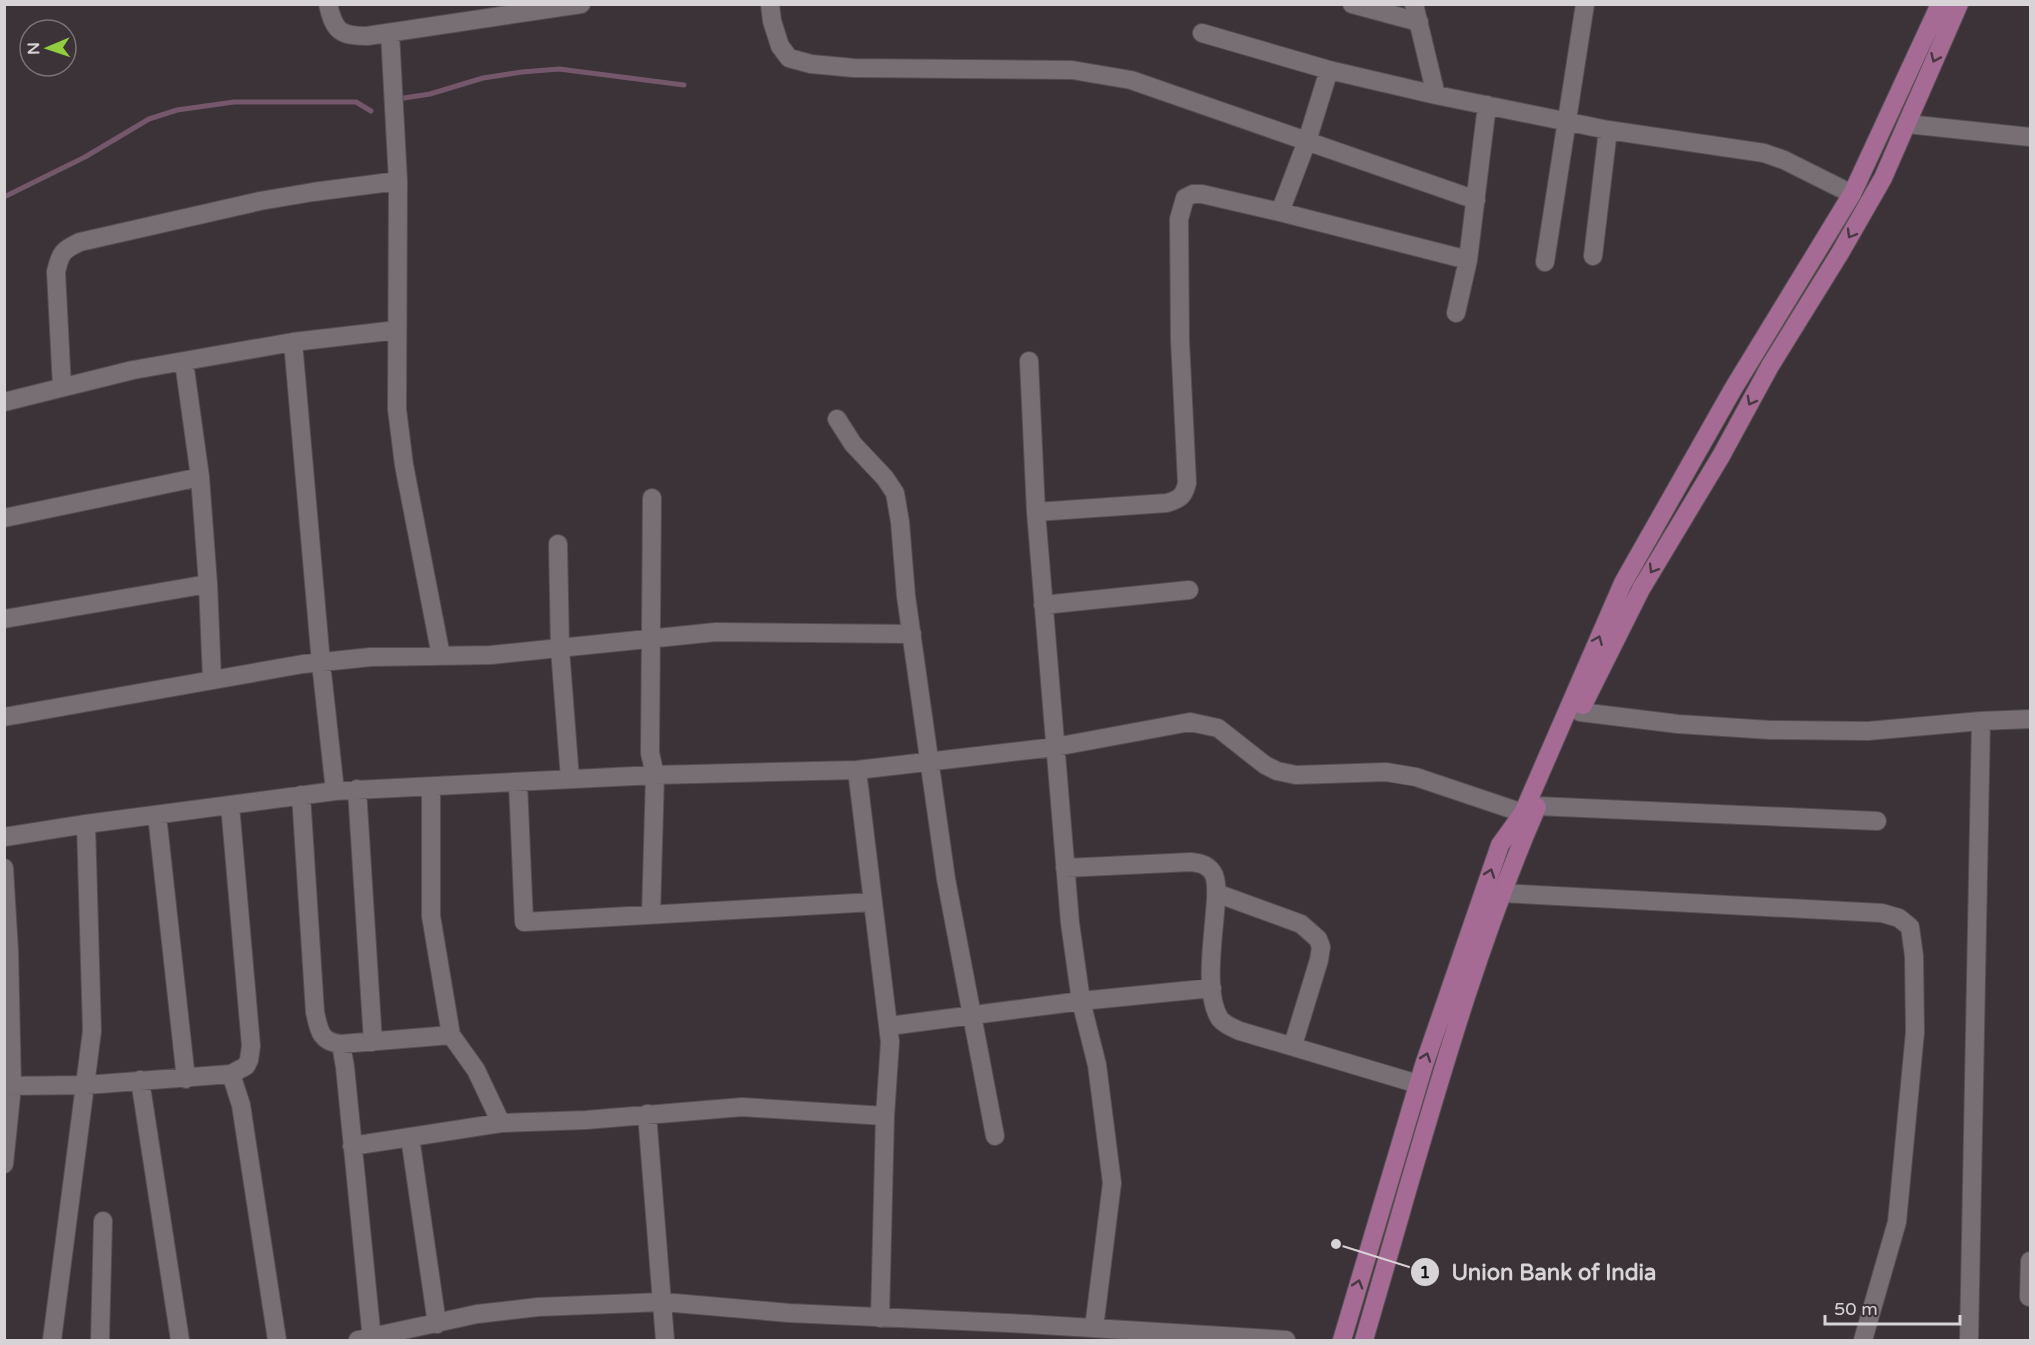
<svg xmlns="http://www.w3.org/2000/svg" width="2035" height="1345" font-family="'Varela Round',sans-serif">
	<style>
		.lines { fill: none; stroke-linecap: round; stroke-linejoin: round }
		.stream { stroke: #74576a; stroke-width: 5 }
		.minor-casing { stroke: #554f52; stroke-width: 20 }
		.major-casing { stroke: #554f52; stroke-width: 20 }
		.minor { stroke: #776f74; stroke-width: 18 }
		.major { stroke: #a66b94; stroke-width: 18 }
		.oneway { stroke: #463941 }
		.leader { fill: none; stroke: #d8d3d6; stroke-width: 2 }
		.callout-dot { fill: #d8d3d6; stroke: #3b3338; stroke-width: 2 }
		.mark-label { font-size: 18px; text-anchor: middle; font-weight: bold; fill: #111 }
		.callout-label { font-size: 22px; text-anchor: middle; font-weight: bold; fill: #d8d3d6; stroke: #3b3338; stroke-width: 4.5; stroke-linejoin: round; paint-order: stroke }
	</style>
	<rect width="100%" height="100%" fill="#3b3338"/>
	<g class="lines">
		<path class="stream" d="M404,98l26,-4 53,-16 39,-6 37,-3 125,16
			M4,197l81,-40 64,-38 28,-9 57,-8h122l15,9"/>
		<defs>
			<path id="minor" d="M328,4c6,27 12,32 39,32l214,-32
				M770,4l2,17 8,25 9,12 22,6 43,4 218,2 59,10 345,120
				M1352,4l67,18
				M1414,4l22,91
				M390,33l8,148 -1,228 7,56 37,191
				M1202,33l127,37 107,25 172,35 156,23 20,7 68,34
				M1907,124l123,13
				M1280,212l27,-71 22,-71
				M1593,256l15,-126
				M1545,262l40,-258
				M1456,313l12,-53 19,-155
				M293,342l28,321 14,128
				M1029,361l7,151 34,411 11,78 16,64 15,118 -18,145
				M184,362l16,115 8,107 4,95
				M62,387l-6,-115c4,-18 6,-22 24,-30l180,-41 53,-9 85,-11
				M4,402l129,-32 160,-28 104,-12
				M837,419l16,25 32,34 10,15 5,29 6,74 40,283 49,257
				M1036,512l131,-9c13,-4 17,-7 20,-20l-7,-143 -1,-121 6,-21 8,-4h9l78,18 188,48
				M4,518l196,-41
				M558,544l2,105 10,130
				M1043,605l146,-15
				M4,619l204,-35
				M1580,712l98,12 92,6 98,1 113,-10 49,-2
				M4,717l299,-53 68,-7 120,-2 225,-23 196,2
				M518,783l6,139 349,-20
				M431,787v129l20,119 25,35 25,53
				M357,789l16,253
				M301,795l14,217c4,18 5,30 26,32l110,-9
				M1537,806l340,15
				M157,815l29,264
				M4,837l82,-13 249,-33 320,-16 202,-5 198,-23 135,-25 28,6 47,37 12,6 19,4 90,-3 30,5 107,36
				M4,868l5,83 3,135 -8,78
				M1065,868l126,-6c10,1 18,3 23,13 4,11 2,26 1,37 -2,28 -11,83 5,107 5,6 13,9 20,12l178,53
				M1216,893l85,31 17,15 3,8 -2,13 -26,85
				M1501,893l381,20 17,5 11,9 4,29 1,76 -18,190 -34,118
				M651,915l4,-140 -5,-22 2,-255
				M889,1026l192,-25 131,-13
				M341,1044l4,23 27,273
				M231,1074l10,31 36,235
				M140,1080l40,260
				M4,1086l82,-1 145,-11 15,-8 3,-6 2,-14 -21,-241
				M647,1114l18,226
				M410,1137l27,187
				M352,1146l149,-23 85,-3 156,-13 143,9 5,-74 -33,-272
				M2029,1297l1,-36
				M880,1318l5,-202
				M52,1340l40,-309 -6,-207
				M100,1340l3,-119
				M358,1340l119,-26 61,-7 125,-5 126,11 238,11 259,16
				M1969,1340l12,-619"/>
			<path id="major" d="M1583,705l58,-116 80,-133 49,-90 70,-113 43,-75 76,-174
				M1342,1340l82,-275 76,-220 23,-32 100,-230 110,-194 119,-195 88,-190
				M1364,1340c14,-49 29,-99 43,-149 38,-130 76,-260 130,-384"/>
		</defs>
		<use href="#minor" class="minor-casing"/>
		<use href="#major" class="major-casing"/>
		<use href="#minor" class="minor"/>
		<use href="#major" class="major"/>
	</g>
	<defs><path id="oneway-chevron" d="M-2-3.5L2.5 0L-2 3.5" fill="none" stroke-width="1.6" stroke-linecap="round" stroke-linejoin="round" transform="scale(1.5)"/></defs>
	<g class="oneway">
		<use href="#oneway-chevron" transform="translate(1935 58) rotate(114)"/>
		<use href="#oneway-chevron" transform="translate(1851 234) rotate(120)"/>
		<use href="#oneway-chevron" transform="translate(1751 401) rotate(119)"/>
		<use href="#oneway-chevron" transform="translate(1653 569) rotate(121)"/>
		<use href="#oneway-chevron" transform="translate(1598 640) rotate(-67)"/>
		<use href="#oneway-chevron" transform="translate(1490 873) rotate(-71)"/>
		<use href="#oneway-chevron" transform="translate(1426 1057) rotate(-71)"/>
		<use href="#oneway-chevron" transform="translate(1358 1284) rotate(-73)"/>
	</g>
	<path class="leader" d="M1336 1244L1425 1272"/>
	<g class="callout-dot">
		<circle cx="1336" cy="1244" r="6"/>
		<circle cx="1425" cy="1272" r="15"/>
	</g>
	<g class="mark-label">
		<text x="1425" y="1278">1</text>
	</g>
	<g class="callout-label">
		<text x="1554" y="1280">Union Bank of India</text>
	</g>
	<rect width="2035" height="1345" fill="none" stroke="#d8d3d6" stroke-width="12"/>
	<g transform="translate(48 48) rotate(268)"><circle r="28" fill="#3b3338" stroke="#7a7377" stroke-width="1.5"/>
	<path d="M0-4.5L10 22L0 15L-10 22Z" fill="#91cd40"/>
	<text y="-9" font-size="16" font-weight="bold" text-anchor="middle" fill="#d8d3d6">N</text>
	</g>
	<path d="M1825 1315v9h135v-9" fill="none" stroke="#d8d3d6" stroke-width="3"/>
	<text x="1834" y="1315" font-size="18" fill="#d8d3d6" stroke="#3b3338" stroke-width="4.5" paint-order="stroke">50 m</text>
</svg>
